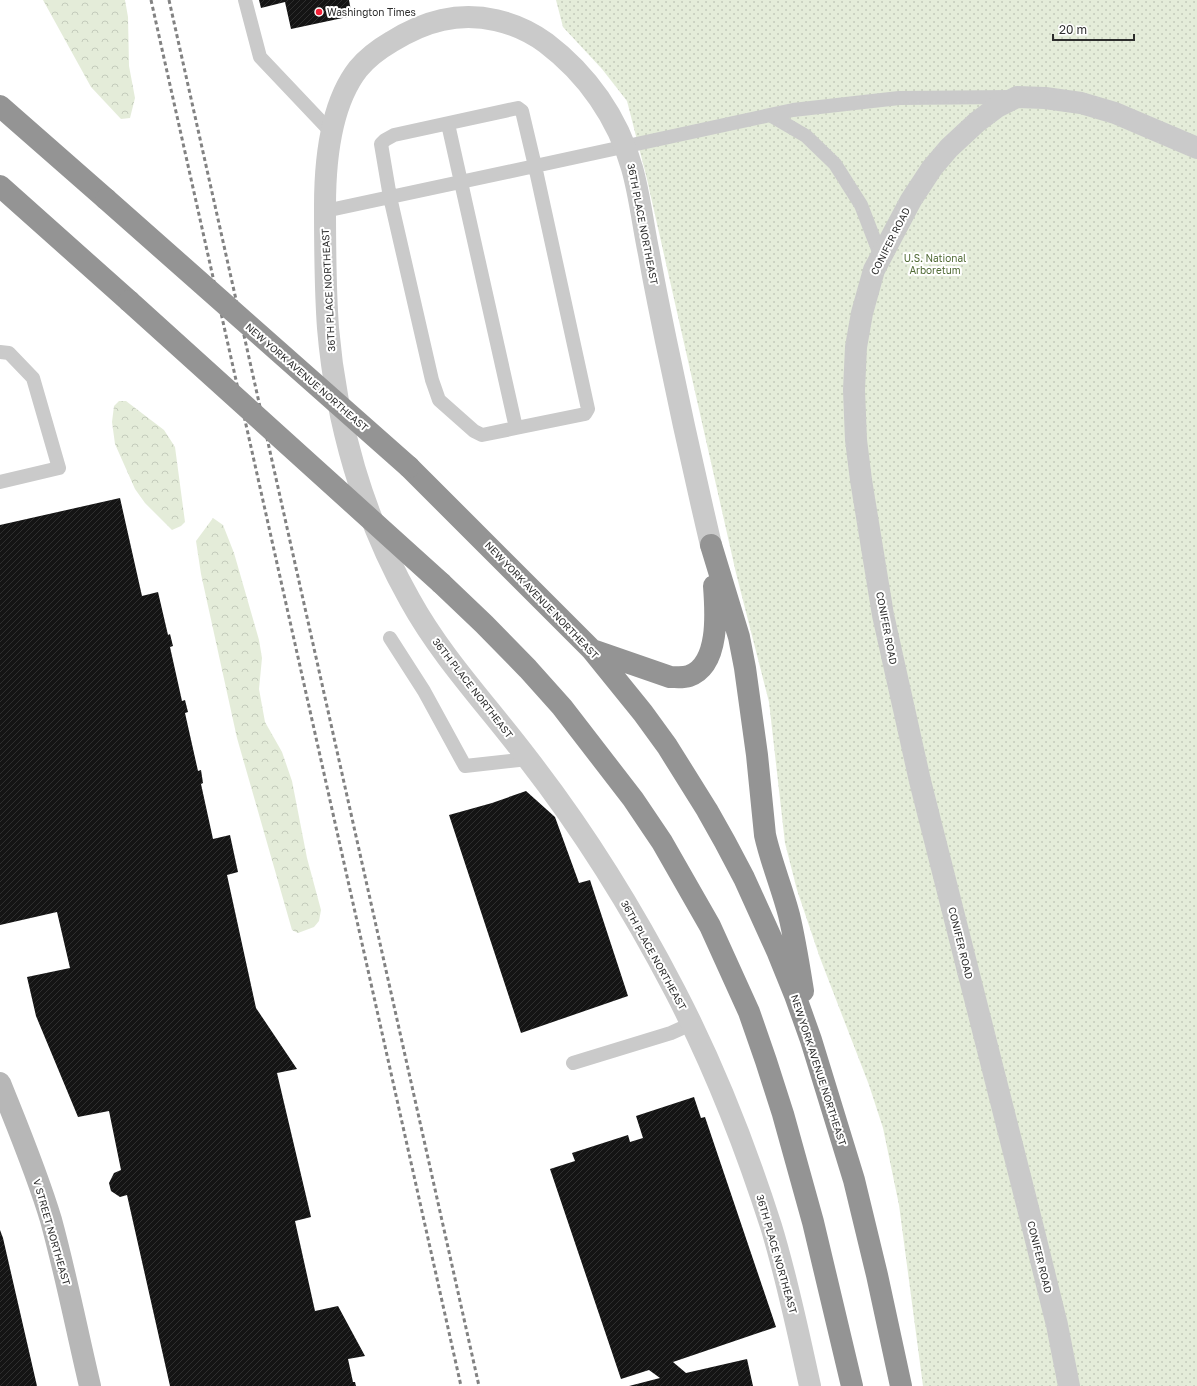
<svg xmlns="http://www.w3.org/2000/svg" width="1197" height="1386" font-family="'Golos Text',sans-serif">
	<style>
		.forest { fill: url(#forest-crowns) }
		.park { fill: url(#park-dots) }
		.building { fill: url(#building-hatch) }
		.lines { fill: none; stroke-linecap: round; stroke-linejoin: round }
		.lane { stroke: #cacaca; stroke-width: 14 }
		.street { stroke: #cacaca; stroke-width: 22 }
		.secondary { stroke: #b7b7b7; stroke-width: 22 }
		.highway { stroke: #949494; stroke-width: 22 }
		.rail { stroke: #828282; stroke-width: 3; stroke-dasharray: 4 3; stroke-linecap: butt }
		.highway-bridge { stroke: #949494; stroke-width: 22 }
		.poi-dot { fill: #f32037; stroke: #fff; stroke-width: 1.5 }
		.labels { text-anchor: middle; stroke-width: 4; stroke-linejoin: round; paint-order: stroke }
		.poi-label { font-size: 10px; fill: #2d2d2d; stroke: #fff; text-anchor: start }
		.street-label { font-size: 10px; fill: #2d2d2d; stroke: #fff }
		.park-label { font-size: 10px; fill: #526c37; stroke: #fff }
	</style>
	<defs>
		<pattern id="forest-crowns" width="20" height="18" patternUnits="userSpaceOnUse"><rect width="20" height="18" fill="#e4ecd9"/><path d="M2 6a3 3 0 1 1 6 0M12 15a3 3 0 1 1 6 0" fill="none" stroke="#c4cbbb"/></pattern>
		<pattern id="park-dots" width="8" height="8" patternUnits="userSpaceOnUse"><rect width="8" height="8" fill="#e4ecd9"/><path d="M2 2h.1M6 6h.1" fill="none" stroke="#c4cbbb" stroke-width="1.8" stroke-linecap="round"/></pattern>
		<pattern id="building-hatch" width="6" height="6" patternUnits="userSpaceOnUse"><rect width="6" height="6" fill="#141414"/><path d="M-1 1l2-2M0 6l6-6M5 7l2-2" fill="none" stroke="#2e2e2e"/></pattern>
	</defs>
	<rect width="100%" height="100%" fill="#fff"/>
	<path class="forest" d="M43,0h82l3,17 1,49 6,32 -5,20 -9,1 -30,-32z
		M119,401h7l38,29 11,17 10,75 -4,4 -9,4 -27,-27 -10,-14 -20,-45 -3,-22 2,-16z
		M213,518l10,7 11,28 25,87 3,18 -3,31 6,33 17,30 10,29 15,77 14,52 -2,11 -5,6 -16,6 -6,-3 -55,-192 -36,-164 -5,-33z"/>
	<path class="park" d="M556,0h641v1386h-274l-24,-181 -16,-77 -14,-43 -49,-127 -23,-68 -12,-47 -16,-141 -33,-129 -90,-398 -19,-74 -25,-32 -39,-42z"/>
	<path class="building" d="M259,0h90l3,16 -61,13 -6,-27 -24,6z
		M120,498l22,98 16,-4 10,43 2,-1 3,12 -3,1 12,54 3,-1 3,12 -3,1 13,58 3,-1 2,13 -2,1 12,55 17,-4 8,37 -11,3 29,133 41,61 -20,4 34,144 -16,4 20,90 23,-5 27,50 -17,3 5,23h2l1,4h-186l-43,-191 -7,2 -9,-6 -2,-8 5,-10 7,-3 -12,-59 -31,6 -42,-101 -9,-39 43,-9 -13,-56 -57,13v-400z
		M526,791l29,26 24,66 11,-3 38,116 -107,37 -72,-218 43,-12z
		M694,1097l7,21 4,-1 71,210 -103,35 13,11 61,-14 6,27h-124l31,-8 -11,-8 -28,9 -71,-210 25,-8 -3,-8 56,-18 2,7 13,-4 -7,-22z
		M0,1230l3,8 34,148h-37z"/>
	<g class="lines">
		<path class="lane" d="M245,0l15,57 72,76
			M770,115l36,21 29,28 26,41 20,52
			M325,211c70,-15 140,-30 210,-45l-13,-55 -4,-3 -124,27 -9,5 -4,4 9,53 42,183 7,20 35,31 8,4 34,-7 -68,-304
			M0,352l9,1 24,25 26,90 -59,14
			M516,428l69,-14 3,-5 -53,-243 258,-56 106,-12 112,-1
			M390,638l34,53 41,75 63,-7
			M573,1063l98,-30 20,-9"/>
		<path class="street" d="M711,545c-16,-68 -31,-136 -45,-204 -6,-29 -12,-58 -17,-87 -6,-28 -9,-58 -17,-86 -14,-50 -45,-94 -86,-125 -30,-22 -68,-31 -104,-23 -18,4 -35,12 -51,22 -12,7 -24,16 -33,27 -28,36 -33,94 -33,137 0,41 0,81 3,122 8,94 35,189 82,272 32,58 78,106 118,159 56,72 105,151 147,232 39,75 70,154 96,235 16,52 27,106 39,160
			M1069,1386l-12,-61 -25,-101 -112,-443 -37,-166 -22,-135 -5,-40 -2,-50 2,-43 6,-34 12,-43 37,-70 21,-32 17,-20 28,-26 20,-15 20,-10 28,1 36,5 34,10 82,35"/>
		<path class="secondary" d="M0,1083c18,45 37,90 51,137 15,55 26,111 39,166"/>
		<path class="highway" d="M0,106l106,93
			M0,186l129,115
			M409,467l183,183 51,63 24,33 40,64 18,32 19,36 34,75 17,42 16,45 43,140 23,95 24,111
			M711,545l28,92 6,31 12,87 8,80c6,27 17,53 24,80 6,25 10,51 14,76
			M441,583l43,41 44,45 34,38 71,92 29,43 48,84 39,86 17,49 17,53 30,108 39,164
			M592,650l78,27c6,0 13,1 19,-1 31,-11 27,-64 25,-90"/>
		<path class="rail" d="M151,0l310,1386
			M169,0l310,1386"/>
		<path class="highway-bridge" d="M106,199l303,268
			M129,301l312,282"/>
	</g>
	<circle class="poi-dot" cx="319" cy="12" r="4"/>
	<g class="labels">
		<g class="poi-label">
			<text x="327" y="16">Washington Times</text>
		</g>
		<g class="street-label">
			<text transform="translate(643 224) rotate(79)" y="4">36TH PLACE NORTHEAST</text>
			<text transform="translate(890 241) rotate(-63)" y="4">CONIFER ROAD</text>
			<text transform="translate(328 290) rotate(-93)" y="4">36TH PLACE NORTHEAST</text>
			<text transform="translate(307 377) rotate(41)" y="4">NEW YORK AVENUE NORTHEAST</text>
			<text transform="translate(542 600) rotate(46)" y="4">NEW YORK AVENUE NORTHEAST</text>
			<text transform="translate(887 628) rotate(79)" y="4">CONIFER ROAD</text>
			<text transform="translate(473 688) rotate(52)" y="4">36TH PLACE NORTHEAST</text>
			<text transform="translate(961 943) rotate(76)" y="4">CONIFER ROAD</text>
			<text transform="translate(654 955) rotate(61)" y="4">36TH PLACE NORTHEAST</text>
			<text transform="translate(819 1070) rotate(72)" y="4">NEW YORK AVENUE NORTHEAST</text>
			<text transform="translate(52 1232) rotate(74)" y="4">V STREET NORTHEAST</text>
			<text transform="translate(777 1254) rotate(74)" y="4">36TH PLACE NORTHEAST</text>
			<text transform="translate(1040 1257) rotate(76)" y="4">CONIFER ROAD</text>
		</g>
		<g class="park-label">
			<text x="935" y="262">U.S. National<tspan x="935" dy="12">Arboretum</tspan></text>
		</g>
	</g>
	<path d="M1053 34v6h81v-6" fill="none" stroke="#2d2d2d" stroke-width="2"/>
	<text x="1059" y="34" font-size="12" fill="#2d2d2d" stroke="#ffffff" stroke-width="3" paint-order="stroke">20 m</text>
</svg>
